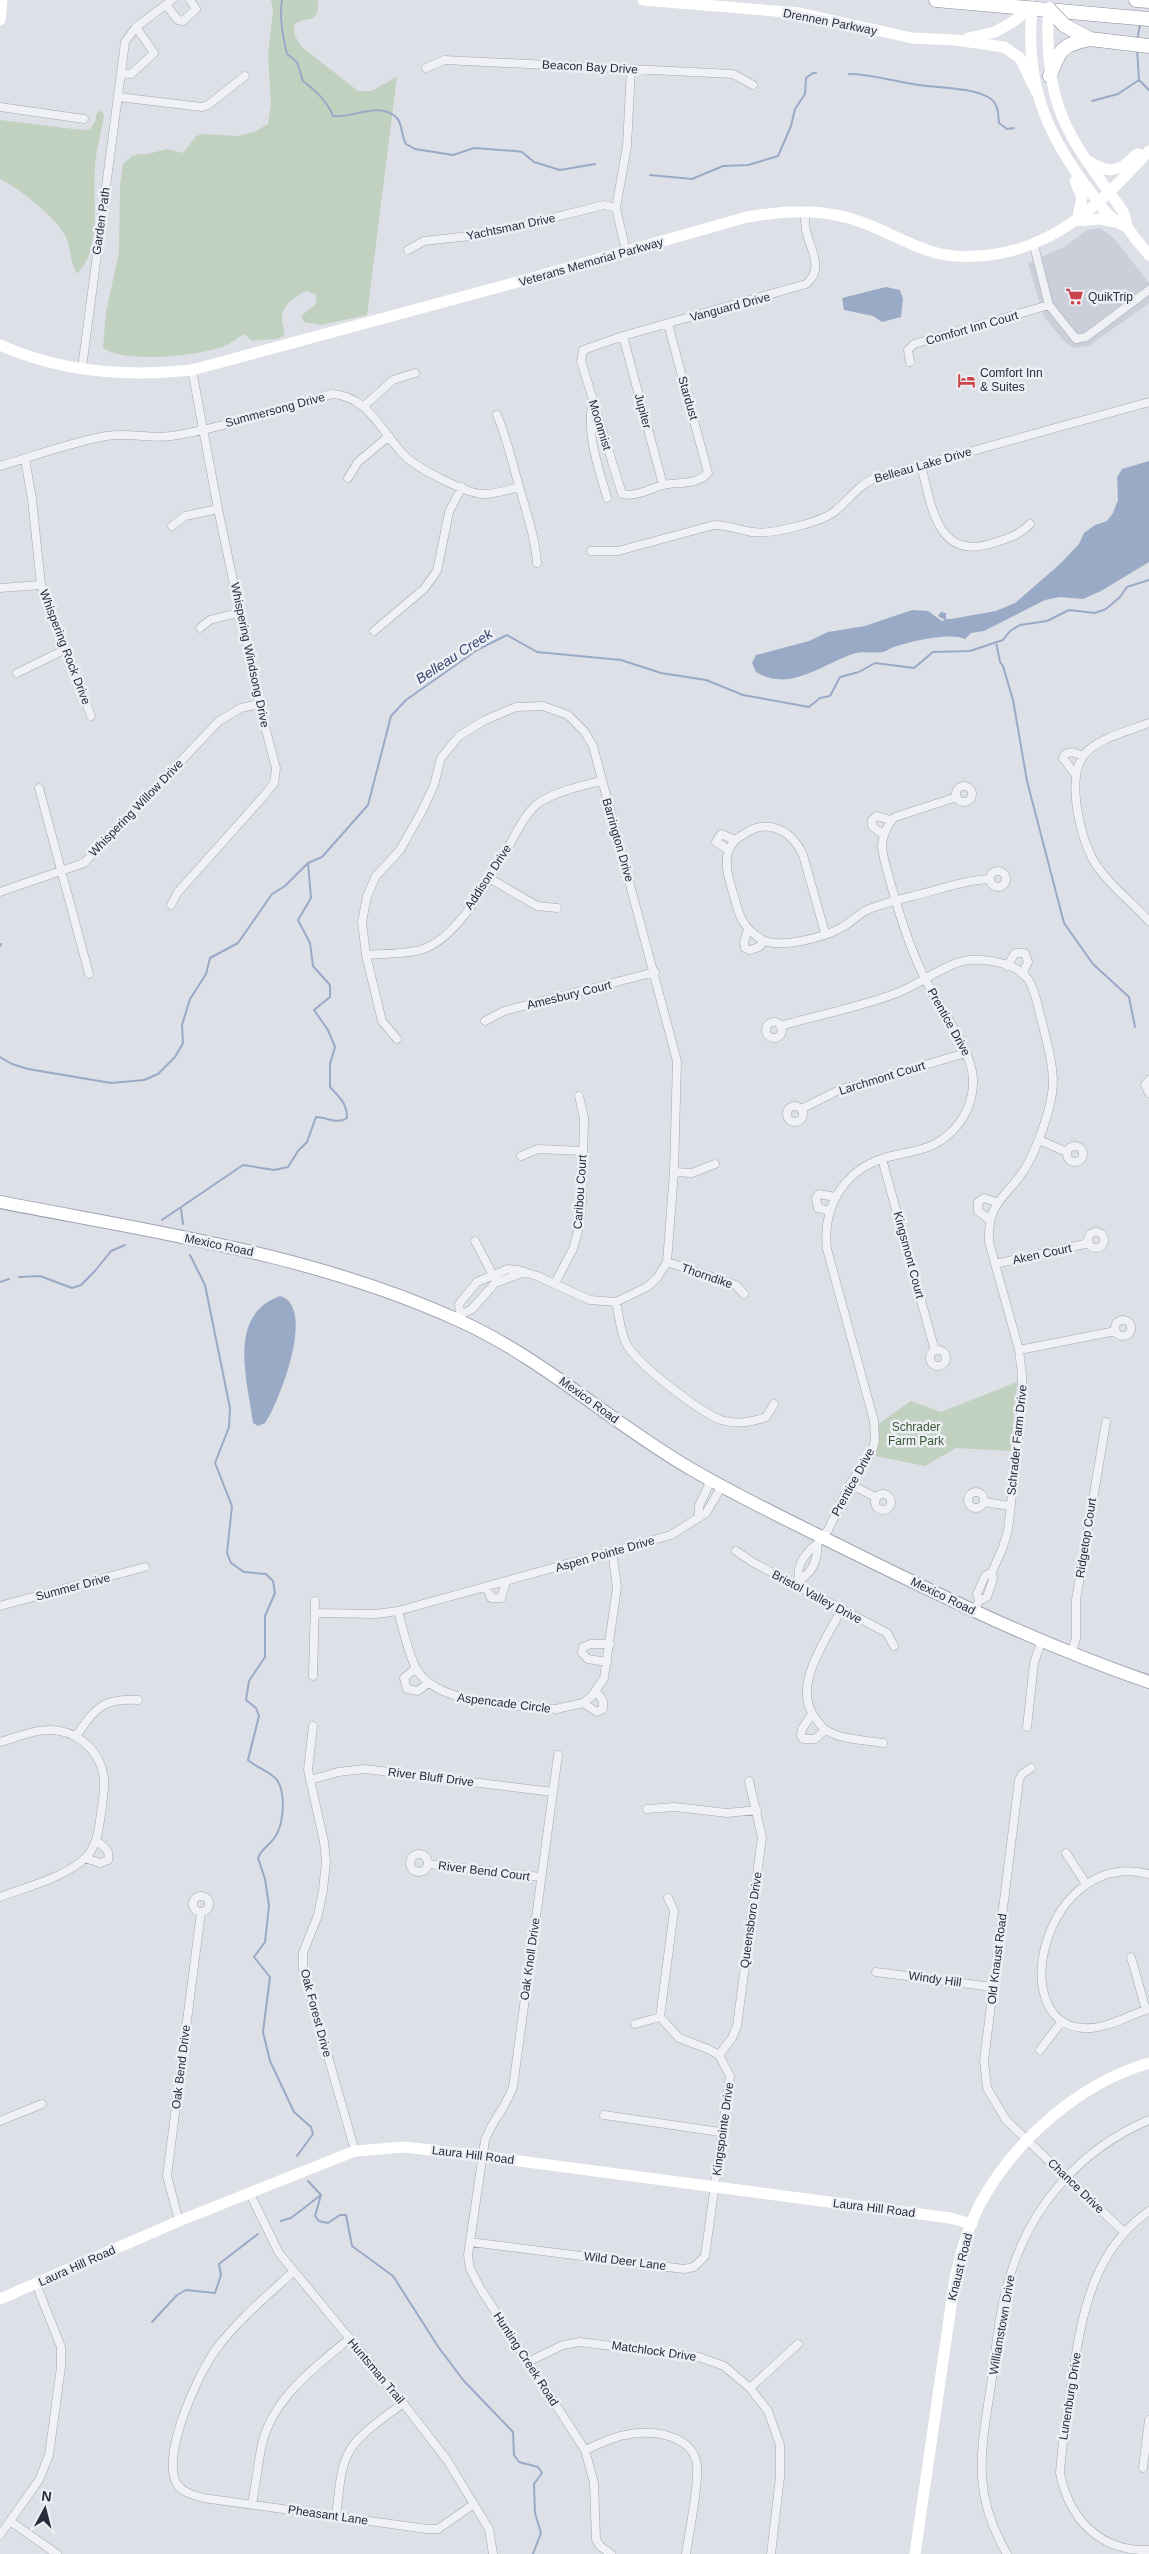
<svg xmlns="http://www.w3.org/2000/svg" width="1149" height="2554" font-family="Helvetica,sans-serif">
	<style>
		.built { fill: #cccfd9 }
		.green { fill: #c1d1bf }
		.water { fill: #99aac6 }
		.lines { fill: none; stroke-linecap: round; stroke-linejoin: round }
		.stream { stroke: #99aac6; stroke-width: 2 }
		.street-casing { stroke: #a3a7b1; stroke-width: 9 }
		.primary-casing { stroke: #9da3b2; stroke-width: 14 }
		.highway-casing { stroke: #858c9d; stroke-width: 15 }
		.street { stroke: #f0f1f5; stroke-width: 8 }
		.secondary { stroke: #fff; stroke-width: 11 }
		.primary { stroke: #fff; stroke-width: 12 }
		.highway { stroke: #fff; stroke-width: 14 }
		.highway-bridge-casing { stroke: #858c9d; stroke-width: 15; stroke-linecap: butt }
		.secondary-bridge { stroke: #fff; stroke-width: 11 }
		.highway-bridge { stroke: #fff; stroke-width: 14 }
		.labels { text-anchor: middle; stroke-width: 5; stroke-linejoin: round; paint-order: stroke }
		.street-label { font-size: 12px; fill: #272d3d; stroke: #edeff5 }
		.poi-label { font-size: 12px; fill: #272d3d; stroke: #edeff5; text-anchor: start }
		.park-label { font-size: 12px; fill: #385935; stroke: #edeff5 }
		.water-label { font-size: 14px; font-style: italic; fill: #334770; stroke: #edeff5 }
	</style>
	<rect width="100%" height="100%" fill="#dee0e7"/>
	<path class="built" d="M1100,228l14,10 35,45v20l-60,43 -16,2 -9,-7 -20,-24 -16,-54 34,-15 25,-18z"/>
	<path class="green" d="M271,0h47c1,28 -11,14 -24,25l1,11 7,11 56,44h13l26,-14 -30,238 -46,10 -17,-3 -3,-6 15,-12v-9l-9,-4c-11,4 -26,15 -25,29 0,5 3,9 2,16l-7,3 -25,2 -7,-7c-7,3 -13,9 -20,12 -28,10 -97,18 -122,2l3,-36 13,-60 1,-67 3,-21 9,-8 7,-2h9l19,-5 16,4 13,-17 7,-2 35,2 16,-4 14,-8 3,-20 -3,-48 5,-47z
		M101,111l3,3c-2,17 -8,35 -9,53 -3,34 8,80 -18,107 -7,-12 -6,-25 -11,-37 -9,-19 -47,-49 -66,-58v-59l82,10 8,-1 5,-7 2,-10z
		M1017,1382l-6,69 -55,-3 -31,18 -50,-10 3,-32 33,-23 30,11z"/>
	<path class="water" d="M886,287l14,3 3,9 -2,18 -19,5 -9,-6 -29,-6 -2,-12z
		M1149,461v101l-48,29 -18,8 -23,-2 -15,3 -61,31 -13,2 -6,6c-16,-7 -56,3 -71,8 -4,1 -7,4 -11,5 -10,2 -20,-2 -30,2 -30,10 -65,39 -97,18l-4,-9 4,-8 53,-14 19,-9 37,-6 47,-16 16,1 14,10 3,-1 -7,-4 3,-4 5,1v6h5l45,-8 19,-8 45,-39 19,-20 5,-11 11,-8 12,-4 6,-8 5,-13 -1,-23 5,-8z
		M280,1296c37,10 -1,107 -15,127l-7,3 -5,-3c-6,-44 -26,-108 27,-127z"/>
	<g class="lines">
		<path class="stream" d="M282,0c-3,18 1,37 5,54l10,8 6,19c12,9 25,21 30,35 20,3 46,-16 64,2 6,7 4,18 9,26l9,5 38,6 21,-7 41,3 7,1 12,10 26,8 35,-6
			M1137,40l3,-15
			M1137,49l2,31 10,10
			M849,74c23,0 42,7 64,10 21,4 57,3 75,13 11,6 10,17 11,26l8,6 7,-1
			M1092,101l26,-7 21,-14
			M650,175l42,4 31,-13 25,-1 30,-9 13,-30 4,-17 10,-15 1,-16 7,-5h3
			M996,642l4,20 3,4 10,34 14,81 37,142 29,41 36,33 6,30
			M0,946l1,-2
			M0,1057l12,7 16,5 83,14 33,-3 14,-6 17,-17 8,-14 -1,-18 8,-26 16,-25 4,-16 28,-15 34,-49 13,-8 23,-23 14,-6 46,-52 23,-89 15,-16 71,-50 30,-15 30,17 84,8 40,13 45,7 37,15 66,12 11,-9 10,-2 10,-19 19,-5 16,-9 39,5 19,-16 37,-1 33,-11 7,-9 10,-6 27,-4 22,-11 26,3 11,-4 14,-12 7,-10 22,-7
			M181,1209l2,15
			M162,1220l81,-55 31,5 14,-3 10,-16 9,-9 9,-25c11,0 21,8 31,1 0,-15 -7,-20 -17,-31v-23l5,-17 -7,-17 -14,-20 16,-13v-12l-17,-19 -3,-23 -12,-23 13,-22 -3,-35
			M190,1255l15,30 25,123 -1,19 -14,36 17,43 -5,47 4,10 13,9 22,2 7,7 2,12 -10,23v41l-16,24 -3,19 10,8 3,8 -11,44c9,8 21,11 29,20 9,13 7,44 -2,57 -5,8 -13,11 -17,21l7,21 4,27 -4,36 -11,15 16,20 -7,55 7,29 24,51 17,15 2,7 -16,22
			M19,1277l21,-1 32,12 9,-3 14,-14 16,-20 14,-6
			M0,1282l9,-3
			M308,2181l13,14 -6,21 4,5 9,2 12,-8h6l6,31 41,30 46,72 25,33 49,51 1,23 5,7 19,5 4,6 -8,11 1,29 6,20 -8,21
			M281,2221l10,-3 30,-23
			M152,2322l25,-27 9,-5 29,3 6,-18 -2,-11 39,-30"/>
		<defs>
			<path id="street" d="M166,5l12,15 5,1 13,-12 -6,-9
				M136,27l36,-27
				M426,68l18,-8 289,14 20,11
				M118,97l84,10 6,-2 37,-29
				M0,107l84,12
				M1034,246l15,59 27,34 10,-2 63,-47
				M408,250l16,-9 64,-7 116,-29 12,3
				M626,251l-10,-43 11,-62 4,-77
				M668,324l40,149c-11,12 -31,9 -45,12 -14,4 -26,12 -41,9l-41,-133 2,-11 40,-14 183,-52c19,-16 4,-34 0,-54 -1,-6 -1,-13 -1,-20
				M623,336l40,149
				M910,362l-2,-12 6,-6 135,-39
				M82,368l39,-295 4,-31 11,-15 18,26 -23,21 -10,-1
				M592,404c-5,35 6,61 15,94
				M364,406l29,-26 22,-7
				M497,415c10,23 15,47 22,71 7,26 16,50 18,77
				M25,459l7,40 9,86 50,131
				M921,465c10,38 15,95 69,79 17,-5 28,-8 40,-20
				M0,466c35,-10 71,-24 106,-30 22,-4 43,3 65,0 55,-8 108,-29 162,-42 37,3 49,40 73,63 13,12 58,35 75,37 13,1 26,-4 38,-7
				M348,478l10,-16 31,-26
				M172,526l13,-10 33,-7
				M591,551h27l96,-26c14,0 25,5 38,7 19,3 66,-9 82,-20 15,-12 23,-26 41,-34l274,-76
				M0,588l41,-3
				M200,628l10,-8 31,-8
				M374,631l50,-42 13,-18 12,-59 13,-25
				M17,673l47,-23
				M1149,723c-20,8 -52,15 -65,32 -18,23 -4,79 8,103 13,24 39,43 57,63
				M1075,774l-12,-16 2,-4 7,-2 11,4
				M956 794a8 8 0 1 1 16 0a8 8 0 1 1-16 0Z
				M39,788l50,186
				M884,835l-12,-9v-6l4,-4 15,4
				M729,850l-13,-8 5,-8 14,6
				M990 879a8 8 0 1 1 16 0a8 8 0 1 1-16 0Z
				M489,878l48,28 20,2
				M0,892l84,-29 135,-142 22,-13 18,-4
				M171,905l7,-13 85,-95 11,-14 2,-15 -17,-64 -41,-195 -26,-139
				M748,930l-4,12 1,6 5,2 9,-3 5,-6
				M825,933l-22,-78c-11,-24 -34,-37 -57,-22 -8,4 -15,10 -18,19 -4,14 2,31 6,44 5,20 9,32 27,43 17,11 63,-2 80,-11 10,-5 18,-15 28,-19 15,-6 32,-10 48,-14 24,-6 48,-15 73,-16
				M366,955c17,-2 40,0 57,-6 37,-12 68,-75 88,-107 8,-14 15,-30 29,-40 18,-11 41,-16 61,-21
				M1007,966l8,-13h10l3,9 -6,12
				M485,1021l19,-10 151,-39
				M766 1030a8 8 0 1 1 16 0a8 8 0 1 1-16 0Z
				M780,1026c39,-11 80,-19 117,-33 20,-8 37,-21 57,-29 20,-9 61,-3 74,15 8,12 10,30 14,43 13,53 17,65 -3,117 -5,13 -11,26 -19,37 -20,26 -32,29 -31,66l30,108 3,25v30l-14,125 -5,17 -11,25 1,7 -6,18 -8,4 -5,10
				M397,1039l-15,-18 -16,-66 -4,-33 5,-26 9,-20 24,-26 22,-39 12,-26 7,-27 18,-22 26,-16 31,-13 27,-1 25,9 16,16 9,15 84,315 -3,111 -7,90 -10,16 -10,9 -31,15 -26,-2 -53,-24 -19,-6 -10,-1 -31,13 -18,22 1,9
				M1149,1080l-4,5 4,8
				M787 1114a8 8 0 1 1 16 0a8 8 0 1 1-16 0Z
				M801,1109l38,-19 127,-37
				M1039,1140l28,12
				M1067 1154a8 8 0 1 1 16 0a8 8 0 1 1-16 0Z
				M521,1156l17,-7 45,2
				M882,1159l53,192
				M674,1172l18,1 23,-9
				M829,1211l-11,-3 -2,-10 3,-4 16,3
				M990,1220l-12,-9v-9l6,-4 12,4
				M1088 1240a8 8 0 1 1 16 0a8 8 0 1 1-16 0Z
				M475,1241l20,38
				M667,1262l69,23 8,9
				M995,1264l94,-21
				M555,1283l18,-34 5,-18 4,-28 2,-85 -5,-22
				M616,1302c3,13 4,29 10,41 9,20 74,69 95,77 15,5 31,2 45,-3l8,-13
				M458,1316l14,-7 23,-26 30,-11
				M1115 1328a8 8 0 1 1 16 0a8 8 0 1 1-16 0Z
				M1019,1350l97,-19
				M930 1358a8 8 0 1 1 16 0a8 8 0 1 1-16 0Z
				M850,1484l27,14
				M968 1500a8 8 0 1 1 16 0a8 8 0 1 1-16 0Z
				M875 1502a8 8 0 1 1 16 0a8 8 0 1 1-16 0Z
				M984,1502l26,4
				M699,1517v-11l12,-26
				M736,1551l18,12 133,70 7,13
				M799,1579c-3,-14 7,-27 18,-35
				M796,1585c3,-6 7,-6 11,-11 8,-7 11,-20 10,-30l11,-14 22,-46 22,-33 3,-10 -1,-20 -47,-172c-5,-41 16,-78 57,-91 16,-5 36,-6 51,-14 24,-13 39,-38 38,-65 -1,-30 -35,-74 -49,-102 -15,-31 -25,-63 -34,-96 -3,-11 -7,-23 -8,-34 0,-10 6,-24 13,-30l62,-20
				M487,1587l4,11h10l5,-16
				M979,1601l-2,-7 8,-18 7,-4
				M0,1606l145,-39
				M841,1610c-15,31 -51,77 -25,109 3,4 6,9 10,11 15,10 39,10 57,13
				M398,1611c5,18 9,38 17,55 18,40 101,39 141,43l27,-6 9,-7 12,-18 13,-91 -5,-36
				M315,1613l61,1 22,-3 273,-76 35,-22 16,-27
				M1071,1654l5,-16v-38l30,-178
				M607,1662l-19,-3 -6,-6 1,-6 8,-3h19
				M416,1668l-12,10 3,11 11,2 10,-8
				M313,1676l2,-75
				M583,1703l14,9 6,-3v-8l-7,-10
				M812,1714l-10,15 -1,7 2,3h12l10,-9
				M313,1726l-5,44 16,72 2,20 -3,28 -5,25 -15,38v16l52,182
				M1027,1727l7,-64 7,-21
				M76,1736c20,-28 26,-38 62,-36
				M0,1742c15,-4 33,-12 48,-12 26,-1 50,18 55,43 3,11 0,23 -1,34 -3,17 -3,37 -16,50 -19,20 -60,30 -86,40
				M558,1755l-45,332c-7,20 -21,34 -28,53l-17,115 2,14 12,22 103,159 9,33 2,56 4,7 11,8
				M1031,1768l-9,6 -3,6 -35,281 3,27 19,32 118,112
				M310,1780l28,-8 27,-3 188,23
				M647,1809l28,-2 52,6 30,-3
				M1066,1853l20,31
				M410 1863a9 9 0 1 1 18 0a9 9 0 1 1-18 0Z
				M85,1858l15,5 8,-3c3,-10 -5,-14 -12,-19
				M428,1864l113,13
				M1149,1874c-104,-26 -145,149 -66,154 23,2 45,-13 66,-19
				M193 1904a8 8 0 1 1 16 0a8 8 0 1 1-16 0Z
				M1131,1957l15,53
				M876,1972l117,15
				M635,2024l25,-7
				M1040,2050l22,-29
				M719,2055l13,-17 5,-12 25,-189 -13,-56
				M604,2115l116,17
				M0,2121l42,-17
				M249,2192l30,61 124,150 44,57 42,69 4,25
				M1149,2211c-57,40 -67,104 -77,167 -4,32 -10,63 -12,95 9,45 39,79 89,77
				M179,2221l-12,-45 34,-264
				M470,2242l214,27 10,-2 11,-11 25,-180 -11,-21 -11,-6 -29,-11 -19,-21 14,-106 -6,-13
				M293,2272c-26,24 -54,47 -76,76 -18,23 -57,108 -40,136 6,9 17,11 26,14l224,31h11l36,-25
				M528,2362l35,-17 17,-3 119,15 25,9 26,22 18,23 12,34v32l-9,77
				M750,2388l48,-44
				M585,2450c13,-5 26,-13 40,-15 25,-6 69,-1 72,31 2,20 -8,66 -11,88
				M1143,2468l6,-48
				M252,2504c4,-20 6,-41 10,-60 11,-46 53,-77 87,-105
				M336,2516c3,-20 3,-44 12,-62 8,-19 39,-38 55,-51
				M10,2521l47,33
				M0,2535l39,-55 10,-25 12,-88v-20l-25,-63
				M1007,2554c-36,-61 -26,-103 -16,-169 5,-36 8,-74 19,-109 21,-71 71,-127 139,-156"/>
			<path id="primary" d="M0,1202c154,30 313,52 458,118 85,38 153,103 233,149 53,31 109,57 163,84 97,48 193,94 295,129"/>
			<path id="highway" d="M936,0l213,19
				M1136,0l13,1
				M1064,25l26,14 59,7
				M1050,76c9,-27 12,-31 40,-37"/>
		</defs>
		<use href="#street" class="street-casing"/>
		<use href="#primary" class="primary-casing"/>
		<use href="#highway" class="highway-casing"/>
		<use href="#street" class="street"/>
		<path class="secondary" d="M643,0l156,13 113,25 44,2 48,7 16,11 16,33
			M0,20l2,-20
			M1031,23c-3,68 18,115 59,168 11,15 20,30 37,36
			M1048,24c-2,89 25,118 74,186 4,6 3,12 6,18 5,9 14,18 21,27
			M968,38l27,-6 19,-11
			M1086,160c12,6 22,14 35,7 7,-3 11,-10 17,-13
			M1075,181l7,16 -4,20
			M1074,221l26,-2 14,3
			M0,345c60,27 127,32 192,25l340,-92 215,-61c41,-7 78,-9 117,6 22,8 43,21 66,28 20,7 40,6 60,4 70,-9 113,-55 159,-104
			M0,2299l179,-78 176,-70 49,-4 78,9 468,62 22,6
			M915,2554l39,-269c5,-28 14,-58 27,-83 35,-63 99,-119 168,-139"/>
		<use href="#primary" class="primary"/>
		<use href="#highway" class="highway"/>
		<defs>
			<path id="highway-bridge" d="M1049,9l15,16"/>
		</defs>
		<use href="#highway-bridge" class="highway-bridge-casing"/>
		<path class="secondary-bridge" d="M1014,21l18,-14
			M1031,23l1,-16
			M1048,24l1,-15"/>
		<use href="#highway-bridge" class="highway-bridge"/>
	</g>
	<defs>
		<symbol id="supermarket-bare" viewBox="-9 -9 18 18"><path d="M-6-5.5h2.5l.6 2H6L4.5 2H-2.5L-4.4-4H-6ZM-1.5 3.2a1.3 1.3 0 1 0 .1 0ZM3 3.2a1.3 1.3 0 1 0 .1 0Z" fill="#ca4449" stroke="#edeff5" stroke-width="2.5" paint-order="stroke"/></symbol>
		<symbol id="hotel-bare" viewBox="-9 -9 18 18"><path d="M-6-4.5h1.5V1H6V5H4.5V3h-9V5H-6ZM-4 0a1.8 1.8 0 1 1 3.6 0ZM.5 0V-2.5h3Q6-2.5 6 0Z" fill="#ca4449" stroke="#edeff5" stroke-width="2.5" paint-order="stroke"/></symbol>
	</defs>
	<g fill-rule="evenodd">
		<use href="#supermarket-bare" x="1062" y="284" width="25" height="25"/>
		<use href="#hotel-bare" x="954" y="368" width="25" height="25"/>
	</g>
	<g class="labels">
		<g class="street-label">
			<text transform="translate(830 22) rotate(11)" y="4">Drennen Parkway</text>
			<text transform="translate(590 67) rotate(3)" y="4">Beacon Bay Drive</text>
			<text transform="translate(101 221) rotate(-82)" y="4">Garden Path</text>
			<text transform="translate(511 227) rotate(-12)" y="4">Yachtsman Drive</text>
			<text transform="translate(591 262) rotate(-16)" y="4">Veterans Memorial Parkway</text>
			<text transform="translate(730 307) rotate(-15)" y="4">Vanguard Drive</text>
			<text transform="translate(972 328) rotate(-16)" y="4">Comfort Inn Court</text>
			<text transform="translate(688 398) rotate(74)" y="4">Stardust</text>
			<text transform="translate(275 410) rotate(-15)" y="4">Summersong Drive</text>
			<text transform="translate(643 411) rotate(75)" y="4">Jupiter</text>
			<text transform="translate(600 425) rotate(73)" y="4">Moonmist</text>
			<text transform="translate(923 465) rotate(-16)" y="4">Belleau Lake Drive</text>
			<text transform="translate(65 647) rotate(69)" y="4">Whispering Rock Drive</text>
			<text transform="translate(250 655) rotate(78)" y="4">Whispering Windsong Drive</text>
			<text transform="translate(136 808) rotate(-46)" y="4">Whispering Willow Drive</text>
			<text transform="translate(618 840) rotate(74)" y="4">Barrington Drive</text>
			<text transform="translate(488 877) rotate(-57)" y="4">Addison Drive</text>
			<text transform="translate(569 995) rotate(-14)" y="4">Amesbury Court</text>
			<text transform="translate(949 1022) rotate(61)" y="4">Prentice Drive</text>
			<text transform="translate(882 1078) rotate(-17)" y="4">Larchmont Court</text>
			<text transform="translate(580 1192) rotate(-86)" y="4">Caribou Court</text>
			<text transform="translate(219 1245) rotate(12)" y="4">Mexico Road</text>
			<text transform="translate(1042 1254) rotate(-12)" y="4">Aken Court</text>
			<text transform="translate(909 1255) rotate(75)" y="4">Kingsmont Court</text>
			<text transform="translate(707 1276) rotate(19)" y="4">Thorndike</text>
			<text transform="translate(589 1400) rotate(36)" y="4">Mexico Road</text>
			<text transform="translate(1017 1440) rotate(-84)" y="4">Schrader Farm Drive</text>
			<text transform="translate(853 1482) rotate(-61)" y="4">Prentice Drive</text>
			<text transform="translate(1086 1538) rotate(-81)" y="4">Ridgetop Court</text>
			<text transform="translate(605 1554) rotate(-16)" y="4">Aspen Pointe Drive</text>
			<text transform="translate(73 1587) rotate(-15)" y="4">Summer Drive</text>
			<text transform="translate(943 1596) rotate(26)" y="4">Mexico Road</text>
			<text transform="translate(817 1597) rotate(28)" y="4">Bristol Valley Drive</text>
			<text transform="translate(504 1703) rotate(7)" y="4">Aspencade Circle</text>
			<text transform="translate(431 1777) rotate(7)" y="4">River Bluff Drive</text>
			<text transform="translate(484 1871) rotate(7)" y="4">River Bend Court</text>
			<text transform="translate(751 1920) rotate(-82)" y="4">Queensboro Drive</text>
			<text transform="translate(530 1959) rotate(-82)" y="4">Oak Knoll Drive</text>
			<text transform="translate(997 1959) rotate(-83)" y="4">Old Knaust Road</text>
			<text transform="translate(935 1979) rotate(8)" y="4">Windy Hill</text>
			<text transform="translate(316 2013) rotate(75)" y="4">Oak Forest Drive</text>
			<text transform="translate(181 2067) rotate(-83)" y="4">Oak Bend Drive</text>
			<text transform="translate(723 2129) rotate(-82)" y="4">Kingspointe Drive</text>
			<text transform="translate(473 2155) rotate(7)" y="4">Laura Hill Road</text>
			<text transform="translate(1076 2186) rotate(44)" y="4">Chance Drive</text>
			<text transform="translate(874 2208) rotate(7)" y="4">Laura Hill Road</text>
			<text transform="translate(625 2261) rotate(7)" y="4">Wild Deer Lane</text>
			<text transform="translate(77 2266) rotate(-24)" y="4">Laura Hill Road</text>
			<text transform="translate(960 2267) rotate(-76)" y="4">Knaust Road</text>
			<text transform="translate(1002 2325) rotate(-80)" y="4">Williamstown Drive</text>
			<text transform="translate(654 2351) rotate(8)" y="4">Matchlock Drive</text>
			<text transform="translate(526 2359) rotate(57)" y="4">Hunting Creek Road</text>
			<text transform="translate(376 2371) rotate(50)" y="4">Huntsman Trail</text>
			<text transform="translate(1070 2396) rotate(-81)" y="4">Lunenburg Drive</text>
			<text transform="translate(328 2515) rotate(8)" y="4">Pheasant Lane</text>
		</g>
		<g class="poi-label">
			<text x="1088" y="301">QuikTrip</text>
			<text x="980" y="377">Comfort Inn<tspan x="980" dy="14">&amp; Suites</tspan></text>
		</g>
		<g class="park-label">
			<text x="916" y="1431">Schrader<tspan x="916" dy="14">Farm Park</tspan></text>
		</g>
		<g class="water-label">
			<text transform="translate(454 656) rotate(-33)" y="5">Belleau Creek</text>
		</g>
	</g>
	<g transform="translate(45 2509) rotate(7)" stroke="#edeff5" stroke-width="4" paint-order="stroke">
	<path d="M0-4L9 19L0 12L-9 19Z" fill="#272d3d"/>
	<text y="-8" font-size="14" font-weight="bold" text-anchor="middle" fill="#272d3d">N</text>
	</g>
</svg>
